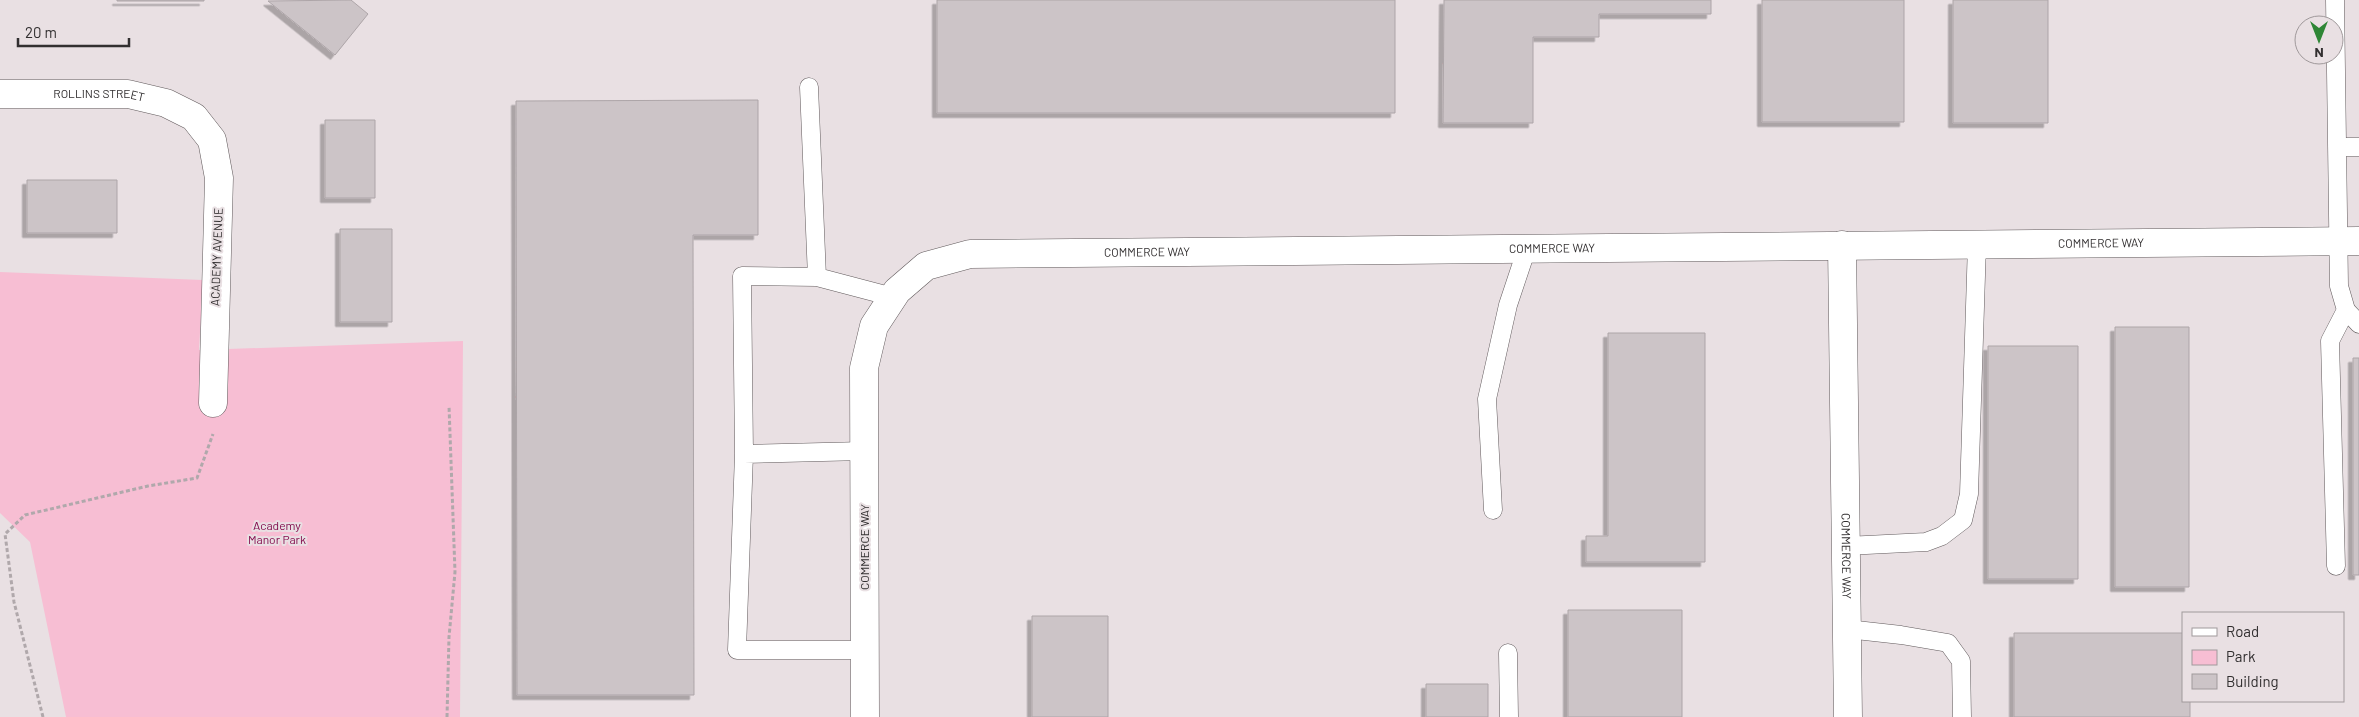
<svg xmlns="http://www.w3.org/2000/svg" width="2359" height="717" font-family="Barlow,sans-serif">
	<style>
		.green { fill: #f7bed3 }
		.building { fill: #ccc4c7; stroke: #ada5a8; filter: url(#shadow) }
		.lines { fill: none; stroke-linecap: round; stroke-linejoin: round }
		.lane-casing { stroke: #615a5c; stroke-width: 19 }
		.street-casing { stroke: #615a5c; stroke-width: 29 }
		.path { stroke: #b0a8ab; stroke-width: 3; stroke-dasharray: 4 2.5; stroke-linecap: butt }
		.lane { stroke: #fff; stroke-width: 18 }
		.street { stroke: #fff; stroke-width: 28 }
		.labels { text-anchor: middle; stroke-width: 4; stroke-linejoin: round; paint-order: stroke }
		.street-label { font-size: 12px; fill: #322f30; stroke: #e9e0e3 }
		.park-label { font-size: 12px; fill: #830d4e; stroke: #e9e0e3 }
	</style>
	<defs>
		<filter id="shadow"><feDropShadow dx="-4.5" dy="4.5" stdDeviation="0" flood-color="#0004"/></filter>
	</defs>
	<rect width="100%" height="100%" fill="#e9e0e3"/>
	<path class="green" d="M0,272l203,8 -4,70 264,-9 -3,376h-394l-36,-175 -30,-29z"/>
	<path class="building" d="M117,0h87v1h-87z
		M351,0l17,14 -33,41 -67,-54z
		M937,0h458v113h-458z
		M1444,0h267v14h-112v23h-66v86h-90z
		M1762,0h142v122h-142z
		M1953,0h95v123h-95z
		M758,100v135h-65l1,460h-177l-1,-594z
		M325,120h50v78h-50z
		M27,180h90v53h-90z
		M340,229h52v93h-52z
		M2115,327h74v260h-74z
		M1608,333h97v229h-119v-26h22z
		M1988,346h90v233h-90z
		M2353,358h6v217h-6z
		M1568,610h114v107h-114z
		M1032,616h76v101h-76z
		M2014,633h169v68h7v16h-176z
		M1426,684h62v33h-62z"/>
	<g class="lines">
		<defs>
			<path id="lane" d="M2335,0l4,286 7,24 13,14
				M809,87l8,190
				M2337,147h22
				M744,454l120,-3
				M1493,510l-6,-111 21,-94 19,-57
				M1846,546l80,-4 16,-6 21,-16 6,-26 8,-250
				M2336,566l-6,-225 16,-31
				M1847,629l54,6 47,8 13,18 1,56
				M865,650h-128l7,-196 -2,-178 75,1 76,20
				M1508,653l1,64"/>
			<g id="street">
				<path id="s1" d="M0,94h128l38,9 28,14 18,23 7,38 -6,225"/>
				<path id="s2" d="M1842,245l6,472"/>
				<path id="s3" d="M865,717l-1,-349 10,-42 23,-35 29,-25 44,-12 1389,-13"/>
			</g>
		</defs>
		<use href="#lane" class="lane-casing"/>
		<use href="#street" class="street-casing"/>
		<path class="path" d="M43,717l-29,-115 -9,-68 20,-19 123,-29 49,-8 16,-44
			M447,717l2,-80 6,-65 -6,-166"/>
		<use href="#lane" class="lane"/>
		<use href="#street" class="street"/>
	</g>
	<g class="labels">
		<g class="street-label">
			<text dy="4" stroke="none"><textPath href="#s1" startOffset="99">ROLLINS STREET</textPath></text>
			<text dy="4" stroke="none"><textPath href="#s3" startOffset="1649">COMMERCE WAY</textPath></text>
			<text dy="4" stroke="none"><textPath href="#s3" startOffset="1100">COMMERCE WAY</textPath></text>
			<text dy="4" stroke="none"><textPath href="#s3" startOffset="695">COMMERCE WAY</textPath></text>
			<text transform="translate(217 257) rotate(-88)" y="4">ACADEMY AVENUE</text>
			<text transform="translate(865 547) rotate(-90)" y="4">COMMERCE WAY</text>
			<text dy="4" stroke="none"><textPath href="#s2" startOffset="311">COMMERCE WAY</textPath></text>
		</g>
		<g class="park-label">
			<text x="277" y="530">Academy<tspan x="277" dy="14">Manor Park</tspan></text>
		</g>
	</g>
	<rect x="2182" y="612" width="162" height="90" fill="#e9e0e3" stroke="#a0999b"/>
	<rect x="2192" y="628" width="25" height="8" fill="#ffffff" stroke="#a0999b"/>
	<text x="2226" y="637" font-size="15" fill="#322f30">Road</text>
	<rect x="2192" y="650" width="25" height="15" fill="#f7bed3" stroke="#a0999b"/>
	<text x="2226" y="662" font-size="15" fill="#322f30">Park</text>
	<rect x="2192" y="674" width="25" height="15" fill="#ccc4c7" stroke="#a0999b"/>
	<text x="2226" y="687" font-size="15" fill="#322f30">Building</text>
	<g transform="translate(2319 40) rotate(180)"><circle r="24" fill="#e9e0e3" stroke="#a0999b"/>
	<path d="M0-4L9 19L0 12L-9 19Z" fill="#2e8635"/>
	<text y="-8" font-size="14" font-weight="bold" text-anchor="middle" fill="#322f30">N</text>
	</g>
	<path d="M18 38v8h111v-8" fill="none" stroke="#322f30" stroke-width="2.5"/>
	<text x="25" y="38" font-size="15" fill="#322f30" stroke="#e9e0e3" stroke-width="4" paint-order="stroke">20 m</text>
</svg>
